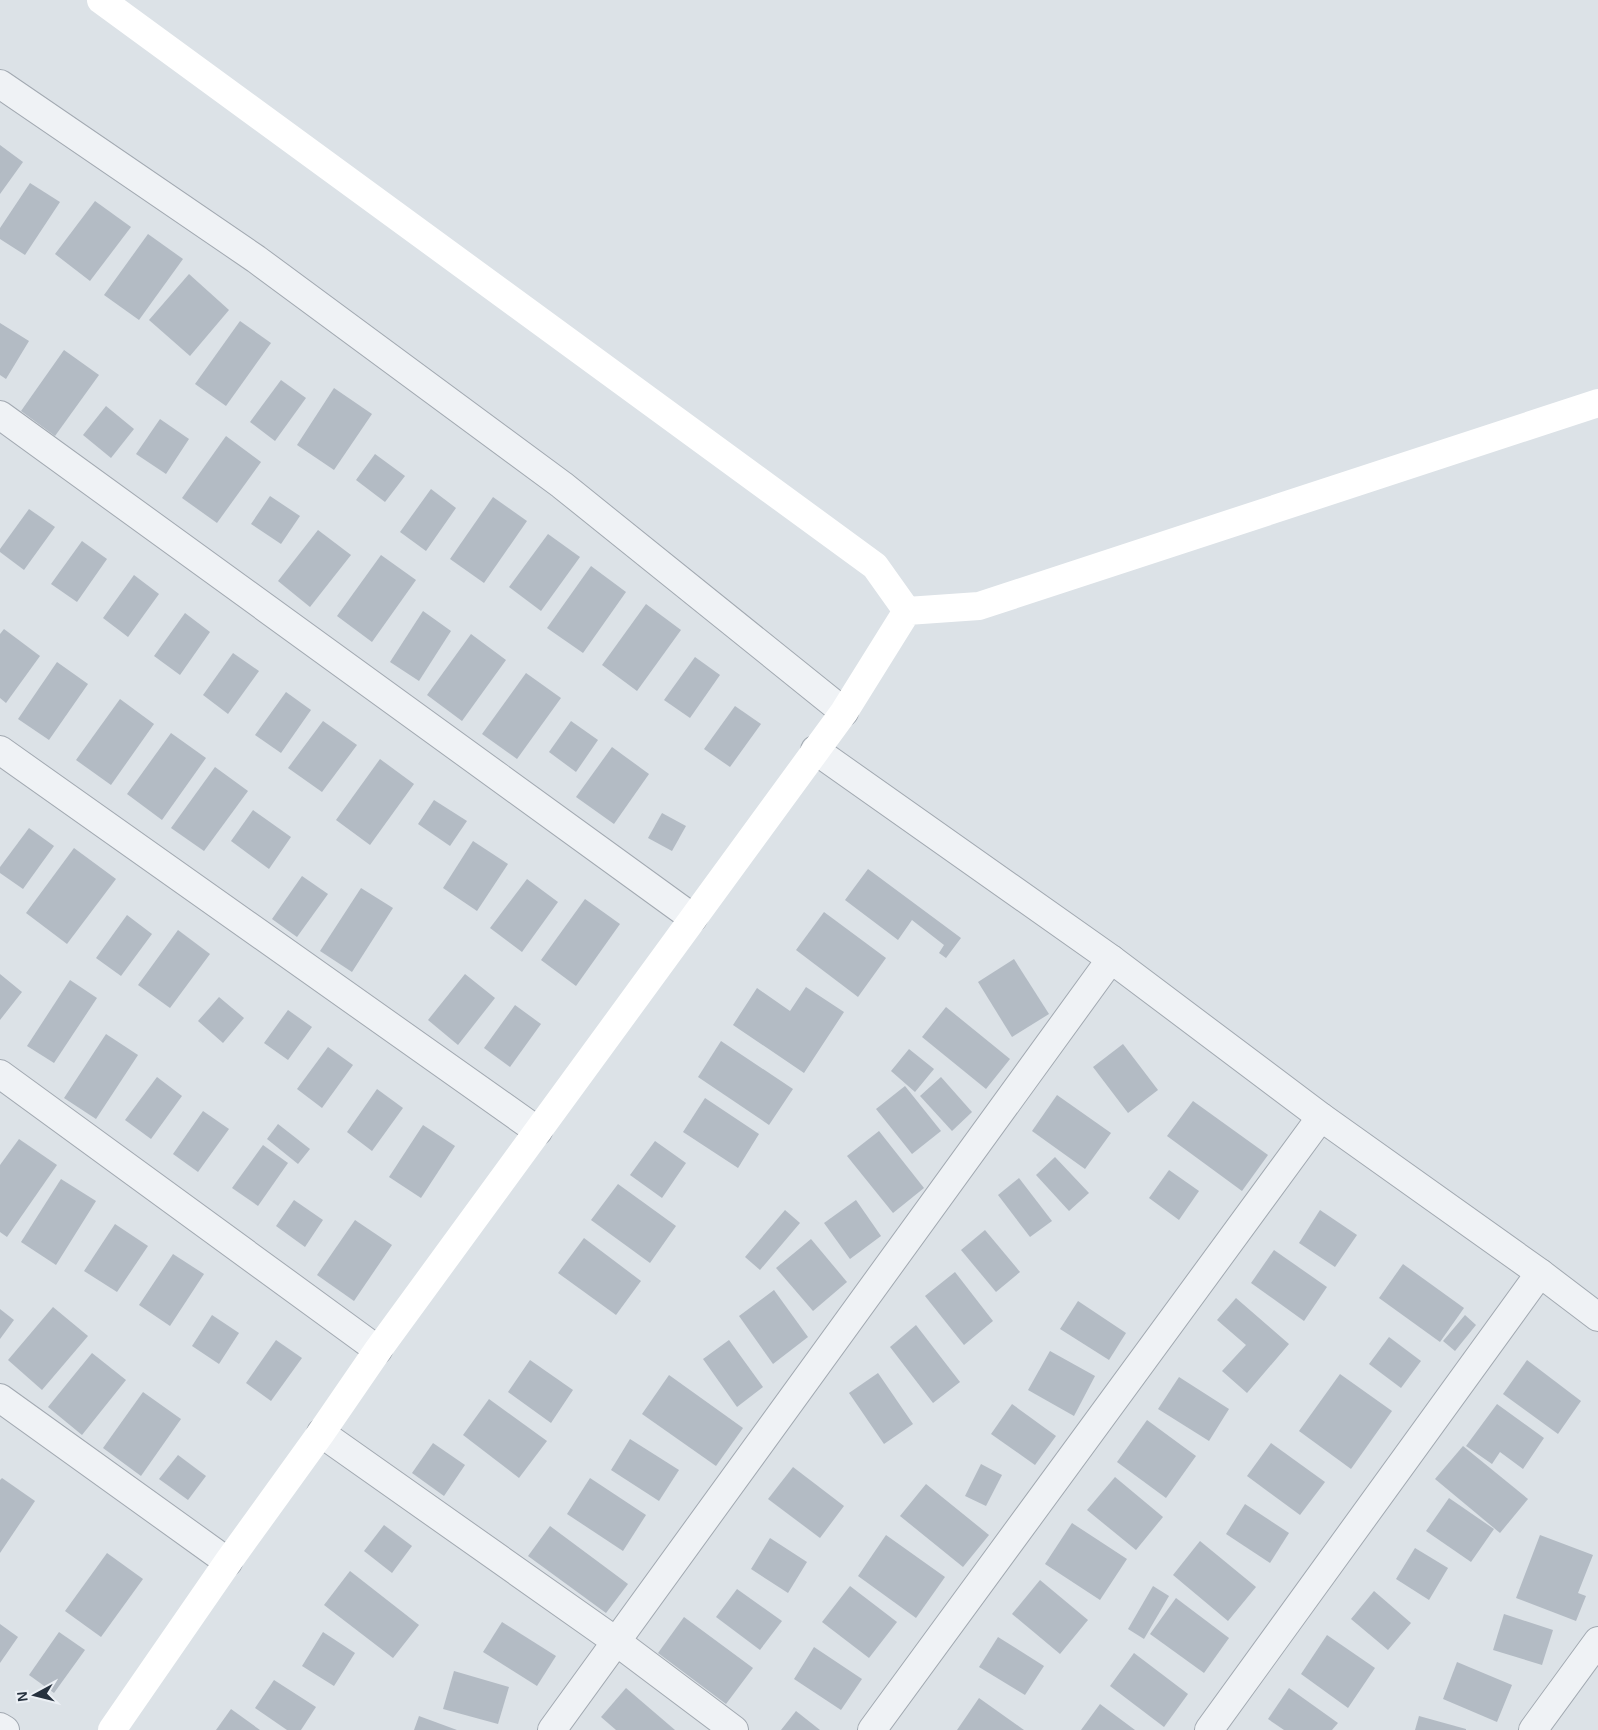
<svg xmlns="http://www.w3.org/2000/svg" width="1598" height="1730" font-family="Helvetica,sans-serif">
  <rect width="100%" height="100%" fill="#dce2e7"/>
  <g fill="#b3bbc4">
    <polygon points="0,145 23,162 0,194"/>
    <polygon points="30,183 60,202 25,255 0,239 0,228"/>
    <polygon points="95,201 131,227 90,281 55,254"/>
    <polygon points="148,234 183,259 139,320 104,295"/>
    <polygon points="189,274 229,310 190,356 149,320"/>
    <polygon points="240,321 271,343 226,406 195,384"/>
    <polygon points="0,323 29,341 6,379 0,375"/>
    <polygon points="64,350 99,375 55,436 21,411"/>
    <polygon points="281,380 306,398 275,441 250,422"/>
    <polygon points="334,388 372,414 334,470 297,445"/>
    <polygon points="106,406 134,429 111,458 83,435"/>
    <polygon points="160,419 189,439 166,474 136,454"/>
    <polygon points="226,436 261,462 217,523 182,498"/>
    <polygon points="375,454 405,476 385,502 356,480"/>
    <polygon points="431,489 456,508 426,551 400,532"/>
    <polygon points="270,496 300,516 281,544 251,524"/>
    <polygon points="493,497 527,521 484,583 450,559"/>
    <polygon points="29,509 55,527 24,570 0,552 0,549"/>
    <polygon points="318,530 351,555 310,607 278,581"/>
    <polygon points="548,534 580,557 541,611 509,587"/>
    <polygon points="82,541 107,559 77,602 51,584"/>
    <polygon points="381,555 416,580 372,642 337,616"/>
    <polygon points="591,566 626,592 583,653 547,628"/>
    <polygon points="134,575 159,594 128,637 103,618"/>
    <polygon points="646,604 681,630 637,691 602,665"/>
    <polygon points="423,611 451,631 419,681 390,662"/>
    <polygon points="185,613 210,632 180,675 154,656"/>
    <polygon points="4,629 40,656 6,703 0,698 0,634"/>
    <polygon points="471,634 506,660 462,721 427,695"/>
    <polygon points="233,653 259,671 228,714 203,695"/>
    <polygon points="695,657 720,675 690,718 664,700"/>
    <polygon points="57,662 88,684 49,740 18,719"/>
    <polygon points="526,673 561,698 517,759 482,734"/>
    <polygon points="286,692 311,710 281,753 255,735"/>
    <polygon points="120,699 154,724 111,785 76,760"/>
    <polygon points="735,706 761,724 730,767 704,749"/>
    <polygon points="323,721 357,745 322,792 288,768"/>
    <polygon points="571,721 598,740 576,772 549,752"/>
    <polygon points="171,733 206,758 162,820 127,794"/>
    <polygon points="612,747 649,774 614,824 576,797"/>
    <polygon points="380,759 414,784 370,845 336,820"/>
    <polygon points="215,767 248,791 204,851 171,828"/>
    <polygon points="434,800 467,821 450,846 418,824"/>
    <polygon points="253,810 291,837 269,869 231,841"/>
    <polygon points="662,813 686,826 672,851 648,838"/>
    <polygon points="29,828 54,846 23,889 0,873 0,867"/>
    <polygon points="473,841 508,864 477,911 443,888"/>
    <polygon points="74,848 116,879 67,944 26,913"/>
    <polygon points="868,869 961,938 946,958 939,953 944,945 912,920 898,940 845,900"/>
    <polygon points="302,876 328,894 297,937 272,919"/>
    <polygon points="527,879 558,902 522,952 490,928"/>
    <polygon points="361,888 393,908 352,972 320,951"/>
    <polygon points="585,899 620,924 576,986 541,960"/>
    <polygon points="824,912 886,958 858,997 796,950"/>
    <polygon points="127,915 152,934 121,976 96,958"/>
    <polygon points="178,930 210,954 170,1008 138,985"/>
    <polygon points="1014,959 1049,1014 1012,1037 978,982"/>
    <polygon points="0,974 22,992 0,1020"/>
    <polygon points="465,974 495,998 458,1045 428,1020"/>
    <polygon points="70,980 97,998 54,1063 27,1046"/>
    <polygon points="806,987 844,1012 804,1073 733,1025 757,988 790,1011"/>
    <polygon points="219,997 244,1018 223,1043 198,1021"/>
    <polygon points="515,1005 541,1024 510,1067 484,1048"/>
    <polygon points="946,1007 1010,1059 986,1089 922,1037"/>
    <polygon points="288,1010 312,1027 288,1060 264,1043"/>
    <polygon points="106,1034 138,1055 96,1119 64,1098"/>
    <polygon points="721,1041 793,1089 769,1125 698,1077"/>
    <polygon points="1123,1044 1158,1090 1128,1113 1093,1067"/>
    <polygon points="328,1047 353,1065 322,1108 297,1089"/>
    <polygon points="909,1049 934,1069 915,1092 891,1071"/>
    <polygon points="157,1077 182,1096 151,1139 125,1120"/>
    <polygon points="941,1077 972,1112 952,1131 920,1096"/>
    <polygon points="905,1086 941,1131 912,1154 876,1109"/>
    <polygon points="377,1089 403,1108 372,1151 347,1132"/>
    <polygon points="1057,1095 1111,1133 1085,1169 1032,1131"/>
    <polygon points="705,1098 759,1134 738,1168 683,1132"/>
    <polygon points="1193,1101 1268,1155 1242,1191 1167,1136"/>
    <polygon points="203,1111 229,1129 198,1172 173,1154"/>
    <polygon points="278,1124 310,1149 298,1164 267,1139"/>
    <polygon points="423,1125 455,1146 421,1198 389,1177"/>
    <polygon points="879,1131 924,1188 893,1213 847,1156"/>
    <polygon points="19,1139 57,1165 7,1237 0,1232 0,1165"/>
    <polygon points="655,1141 686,1163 662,1198 630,1175"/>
    <polygon points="263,1145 288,1163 258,1206 232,1188"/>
    <polygon points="1055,1157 1089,1193 1069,1211 1036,1175"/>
    <polygon points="1169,1170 1199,1191 1179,1220 1149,1198"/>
    <polygon points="1019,1178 1052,1221 1030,1237 998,1195"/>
    <polygon points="61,1179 96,1201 56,1265 21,1242"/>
    <polygon points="618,1184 676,1226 650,1263 591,1220"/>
    <polygon points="294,1200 323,1220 305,1247 276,1226"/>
    <polygon points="856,1200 881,1236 850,1259 824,1223"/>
    <polygon points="785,1210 800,1223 760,1270 745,1257"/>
    <polygon points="1320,1210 1357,1235 1335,1267 1299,1243"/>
    <polygon points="355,1220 392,1245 354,1301 317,1275"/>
    <polygon points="115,1224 148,1246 117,1292 84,1271"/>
    <polygon points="985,1230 1020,1272 996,1292 961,1250"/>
    <polygon points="584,1238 641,1281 616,1315 558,1273"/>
    <polygon points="811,1239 847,1282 813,1311 776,1268"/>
    <polygon points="1274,1250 1327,1287 1304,1321 1251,1283"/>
    <polygon points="173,1254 204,1274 170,1326 139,1305"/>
    <polygon points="1403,1264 1464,1308 1440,1342 1379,1298"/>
    <polygon points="955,1272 993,1321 964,1345 925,1296"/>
    <polygon points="774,1290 808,1337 773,1364 739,1316"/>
    <polygon points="1236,1298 1289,1344 1247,1393 1222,1371 1246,1345 1217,1320"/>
    <polygon points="1078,1301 1126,1333 1109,1360 1060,1329"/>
    <polygon points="53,1307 88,1336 42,1390 8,1360"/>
    <polygon points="0,1309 14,1320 0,1339"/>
    <polygon points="212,1315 239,1333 219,1364 192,1346"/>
    <polygon points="1465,1315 1476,1325 1455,1351 1443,1341"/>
    <polygon points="916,1325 960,1382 933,1403 890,1347"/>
    <polygon points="1389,1337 1421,1361 1401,1388 1369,1364"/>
    <polygon points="276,1340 302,1358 271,1401 246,1383"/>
    <polygon points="729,1340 763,1387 737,1407 703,1359"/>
    <polygon points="1050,1351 1095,1376 1074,1416 1028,1390"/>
    <polygon points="92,1353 126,1380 82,1435 48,1407"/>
    <polygon points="530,1360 573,1390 551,1423 508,1392"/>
    <polygon points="1527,1360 1581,1401 1558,1434 1503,1394"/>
    <polygon points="878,1373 913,1424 884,1444 849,1393"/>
    <polygon points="1340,1374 1392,1411 1351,1469 1299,1431"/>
    <polygon points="669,1375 743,1428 716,1466 642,1414"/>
    <polygon points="1179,1377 1229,1409 1209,1441 1158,1409"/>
    <polygon points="143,1392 181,1419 141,1476 103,1448"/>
    <polygon points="489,1399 547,1441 519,1478 463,1435"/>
    <polygon points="1012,1404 1056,1436 1035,1465 991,1434"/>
    <polygon points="1497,1404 1544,1438 1523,1469 1500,1452 1492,1464 1466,1446"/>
    <polygon points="1147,1420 1196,1456 1166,1498 1117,1462"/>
    <polygon points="630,1439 679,1470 659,1501 611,1470"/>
    <polygon points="433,1443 465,1465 444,1496 412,1473"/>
    <polygon points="1271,1443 1325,1482 1300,1515 1247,1476"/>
    <polygon points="1463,1446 1528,1499 1500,1533 1435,1479"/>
    <polygon points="178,1455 206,1476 188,1500 159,1479"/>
    <polygon points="981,1464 1002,1475 986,1506 965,1496"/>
    <polygon points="793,1467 844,1506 820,1538 768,1499"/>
    <polygon points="1115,1477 1163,1517 1136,1550 1087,1510"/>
    <polygon points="2,1478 35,1501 0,1553 0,1480"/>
    <polygon points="590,1478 646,1515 623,1551 567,1514"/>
    <polygon points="926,1484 989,1535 963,1567 900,1516"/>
    <polygon points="1449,1498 1494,1529 1471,1562 1426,1531"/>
    <polygon points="1245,1504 1289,1533 1270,1563 1226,1534"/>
    <polygon points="1072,1523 1127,1559 1100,1600 1045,1564"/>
    <polygon points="384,1525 412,1546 392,1573 364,1551"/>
    <polygon points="550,1526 628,1584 606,1613 528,1556"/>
    <polygon points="886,1535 945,1577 916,1618 858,1576"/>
    <polygon points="1540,1535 1593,1555 1578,1593 1586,1596 1576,1621 1516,1598"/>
    <polygon points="770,1538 807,1562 788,1593 751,1569"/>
    <polygon points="1200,1541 1256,1587 1228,1621 1173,1575"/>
    <polygon points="1415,1548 1448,1568 1429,1600 1396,1579"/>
    <polygon points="107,1553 143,1579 101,1637 65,1611"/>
    <polygon points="350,1571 419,1625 393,1658 324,1605"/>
    <polygon points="1040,1580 1088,1620 1060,1654 1012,1614"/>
    <polygon points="850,1586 897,1622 869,1658 822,1622"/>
    <polygon points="1153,1586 1169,1596 1144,1639 1128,1629"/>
    <polygon points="737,1589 782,1621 760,1650 716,1617"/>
    <polygon points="1374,1591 1411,1623 1388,1650 1351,1619"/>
    <polygon points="1176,1598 1229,1638 1204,1673 1150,1634"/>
    <polygon points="1504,1614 1553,1630 1542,1665 1493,1650"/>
    <polygon points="684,1617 753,1668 726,1704 658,1653"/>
    <polygon points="502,1622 556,1656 537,1686 483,1652"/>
    <polygon points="0,1624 18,1637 0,1663"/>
    <polygon points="59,1632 85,1650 54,1693 29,1675"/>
    <polygon points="323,1632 355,1653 334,1686 302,1666"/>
    <polygon points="1327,1635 1375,1668 1348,1708 1301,1674"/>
    <polygon points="998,1637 1044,1666 1025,1695 979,1667"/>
    <polygon points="814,1647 862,1679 841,1710 794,1679"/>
    <polygon points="1134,1653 1188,1694 1164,1727 1110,1686"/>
    <polygon points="1457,1662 1512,1685 1497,1722 1443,1699"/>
    <polygon points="454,1671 509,1687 498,1724 443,1709"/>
    <polygon points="274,1680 316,1707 301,1730 287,1730 255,1708"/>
    <polygon points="626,1688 675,1730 616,1730 601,1717"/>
    <polygon points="1289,1688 1338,1723 1332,1730 1284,1730 1268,1719"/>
    <polygon points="979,1698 1024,1730 957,1730"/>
    <polygon points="1100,1704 1135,1730 1081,1730"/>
    <polygon points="231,1709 260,1730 216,1730"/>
    <polygon points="796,1711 820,1730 781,1730"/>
    <polygon points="419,1716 457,1730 414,1730"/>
    <polygon points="1419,1716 1466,1729 1466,1730 1415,1730"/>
  </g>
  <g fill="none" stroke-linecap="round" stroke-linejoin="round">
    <defs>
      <g id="street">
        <polyline points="0,84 256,259 562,485 844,712"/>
        <polyline points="0,415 693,918"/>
        <polyline points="0,750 538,1131"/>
        <polyline points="815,750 1111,959 1321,1117 1540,1273 1598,1317"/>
        <polyline points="0,1074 378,1350"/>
        <polyline points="0,1398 228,1562"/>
        <polyline points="321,1433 617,1642 734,1730"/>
        <polyline points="0,1727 5,1730"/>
        <polyline points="552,1730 1111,959"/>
        <polyline points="872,1730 1321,1117"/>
        <polyline points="1209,1730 1540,1273"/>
        <polyline points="1533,1730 1598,1641"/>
      </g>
    </defs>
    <use href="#street" stroke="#a2a9b1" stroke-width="30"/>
    <use href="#street" stroke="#eff2f5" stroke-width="28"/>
    <g stroke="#fff" stroke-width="28">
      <polyline points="101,0 875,566 907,611"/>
      <polyline points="112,1730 228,1562 321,1433 378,1350 844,712 907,611 979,606 1598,403"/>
    </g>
  </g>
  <g transform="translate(35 1695) rotate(263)" stroke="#ecf0f5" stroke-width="4" paint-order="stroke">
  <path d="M0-4L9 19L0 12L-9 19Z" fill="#26313e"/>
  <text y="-8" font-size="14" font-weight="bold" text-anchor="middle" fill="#26313e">N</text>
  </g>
</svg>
